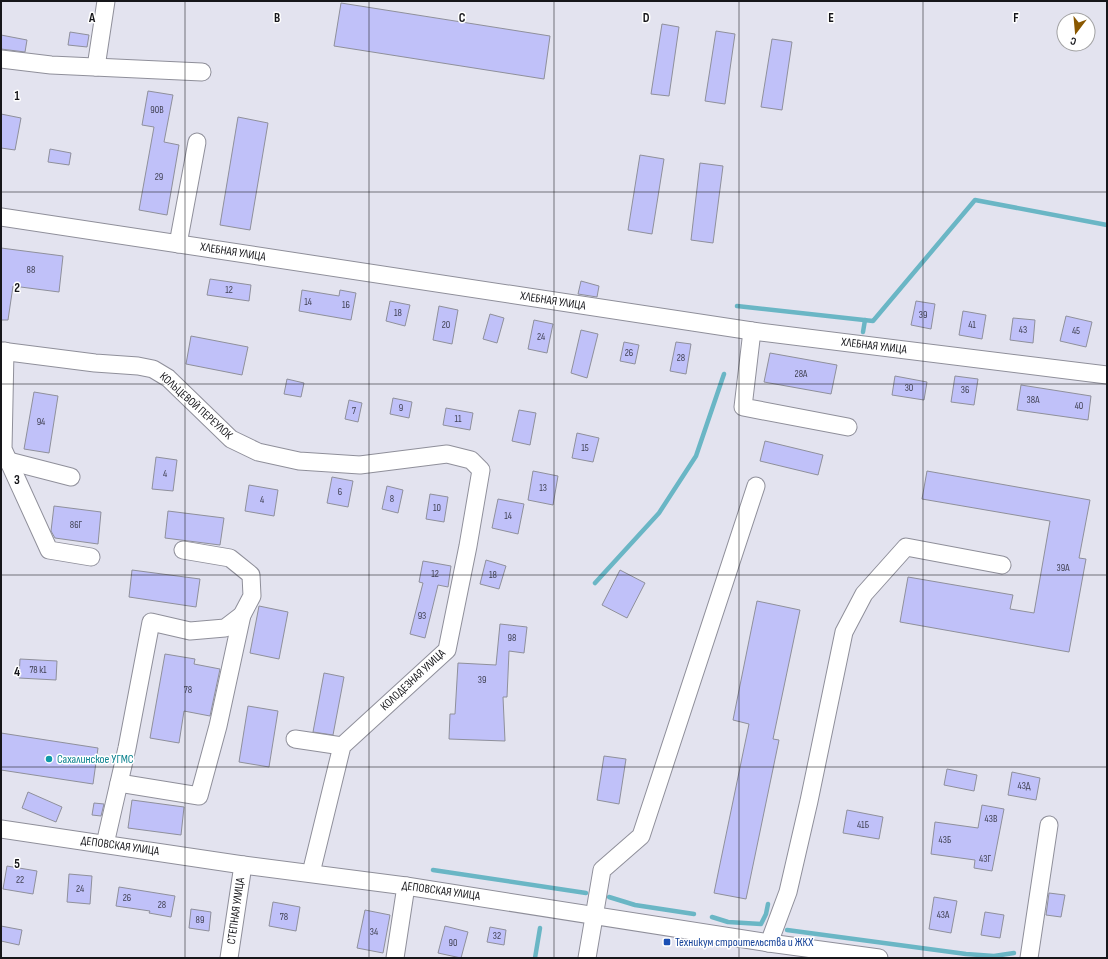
<svg xmlns="http://www.w3.org/2000/svg" width="1108" height="959" font-family="'Sofia Sans Condensed',sans-serif">
  <rect width="100%" height="100%" fill="#e3e3ef"/>
  <g fill="none" stroke-linecap="round" stroke-linejoin="round">
    <g stroke="#6ab6c5" stroke-width="4.5">
      <polyline points="737,306 873,321 975,200 1107,225"/>
      <polyline points="863,332 865,320"/>
      <polyline points="595,583 659,513 696,456 724,374"/>
      <polyline points="433,870 586,893"/>
      <polyline points="609,897 635,905 694,914"/>
      <polyline points="712,917 728,922 761,924 766,914 768,904"/>
      <polyline points="787,930 966,954 994,956 1014,953"/>
      <polyline points="535,958 540,928"/>
    </g>
  </g>
  <g fill="#c0c1f9" stroke="#8f909b">
    <polygon points="341,3 550,36 544,79 334,46"/>
    <polygon points="662,24 679,27 669,96 651,94"/>
    <polygon points="716,31 735,34 725,104 705,101"/>
    <polygon points="70,32 89,35 87,47 68,45"/>
    <polygon points="1,35 27,40 25,52 1,49"/>
    <polygon points="772,39 792,42 782,110 761,107"/>
    <polygon points="148,91 173,95 164,142 179,145 167,215 139,210 154,127 142,125"/>
    <polygon points="1,114 21,118 15,150 1,148"/>
    <polygon points="238,117 268,123 250,230 220,225"/>
    <polygon points="50,149 71,153 69,165 48,162"/>
    <polygon points="640,155 664,159 652,234 628,230"/>
    <polygon points="700,163 723,166 713,243 691,240"/>
    <polygon points="1,248 63,256 59,292 13,286 8,320 1,320"/>
    <polygon points="210,279 251,285 249,301 207,295"/>
    <polygon points="581,281 599,286 597,297 578,294"/>
    <polygon points="302,290 339,296 340,290 356,293 351,320 299,311"/>
    <polygon points="390,301 410,305 405,326 386,321"/>
    <polygon points="916,301 935,304 931,329 911,325"/>
    <polygon points="439,306 458,310 452,344 433,340"/>
    <polygon points="963,311 986,315 982,339 959,335"/>
    <polygon points="490,314 504,318 497,343 483,339"/>
    <polygon points="1066,316 1092,322 1086,347 1060,341"/>
    <polygon points="1013,318 1035,320 1033,343 1010,340"/>
    <polygon points="534,320 553,324 547,353 528,349"/>
    <polygon points="581,330 598,334 587,378 571,373"/>
    <polygon points="191,336 248,347 242,375 186,364"/>
    <polygon points="624,342 639,345 635,364 620,361"/>
    <polygon points="676,342 691,344 686,374 670,371"/>
    <polygon points="770,353 837,365 831,394 764,382"/>
    <polygon points="895,376 927,382 924,400 892,395"/>
    <polygon points="955,376 978,379 974,405 951,402"/>
    <polygon points="287,379 304,383 301,397 284,394"/>
    <polygon points="1021,385 1091,396 1088,420 1017,410"/>
    <polygon points="34,392 58,396 49,453 24,449"/>
    <polygon points="393,398 412,402 409,418 390,414"/>
    <polygon points="349,400 362,403 358,422 345,419"/>
    <polygon points="446,408 473,413 470,430 443,425"/>
    <polygon points="519,410 536,413 530,445 512,441"/>
    <polygon points="577,433 599,438 593,462 572,458"/>
    <polygon points="765,441 823,455 818,475 760,461"/>
    <polygon points="156,457 177,460 173,491 152,489"/>
    <polygon points="533,471 558,476 553,505 528,500"/>
    <polygon points="927,471 1090,500 1079,558 1086,559 1069,652 900,622 908,577 1013,595 1010,609 1034,613 1050,521 922,499"/>
    <polygon points="332,477 353,481 348,507 327,503"/>
    <polygon points="249,485 278,490 274,516 245,511"/>
    <polygon points="387,486 403,490 398,513 382,509"/>
    <polygon points="430,494 448,497 444,522 426,519"/>
    <polygon points="498,499 524,504 518,534 492,528"/>
    <polygon points="54,506 101,512 98,544 55,538 51,531"/>
    <polygon points="168,511 224,518 220,545 165,538"/>
    <polygon points="486,560 506,566 499,589 480,584"/>
    <polygon points="423,561 451,566 448,587 438,585 425,638 410,634 423,583 419,582"/>
    <polygon points="132,570 200,579 196,607 129,597"/>
    <polygon points="620,570 645,583 627,618 602,605"/>
    <polygon points="757,601 800,610 773,739 779,740 746,899 714,893 749,724 733,720"/>
    <polygon points="259,606 288,612 279,659 250,653"/>
    <polygon points="500,624 527,627 524,653 509,651 507,697 503,697 505,741 449,739 450,714 455,714 458,663 496,665"/>
    <polygon points="165,654 195,659 194,664 220,669 210,716 184,711 179,743 150,738"/>
    <polygon points="20,659 57,661 56,680 19,678"/>
    <polygon points="324,673 344,677 333,735 313,732"/>
    <polygon points="248,706 278,711 269,767 239,762"/>
    <polygon points="1,733 98,748 93,784 1,770"/>
    <polygon points="604,756 626,759 619,804 597,800"/>
    <polygon points="947,769 977,775 974,791 944,785"/>
    <polygon points="1012,772 1040,778 1036,800 1008,795"/>
    <polygon points="28,792 62,807 56,822 22,808"/>
    <polygon points="132,800 184,807 181,835 128,828"/>
    <polygon points="94,803 104,804 101,816 92,815"/>
    <polygon points="982,805 1004,809 992,871 974,868 975,860 931,854 935,822 978,828"/>
    <polygon points="847,810 883,817 879,839 843,833"/>
    <polygon points="7,866 37,871 33,894 3,889"/>
    <polygon points="69,874 92,876 90,904 67,902"/>
    <polygon points="119,887 175,896 171,917 149,913 150,911 116,906"/>
    <polygon points="1049,893 1065,895 1061,917 1046,915"/>
    <polygon points="934,897 957,901 951,933 929,929"/>
    <polygon points="273,902 300,907 296,931 269,926"/>
    <polygon points="191,909 211,912 209,931 189,928"/>
    <polygon points="365,910 390,915 383,953 357,948"/>
    <polygon points="985,912 1004,915 1000,938 981,935"/>
    <polygon points="1,926 22,930 19,945 1,941"/>
    <polygon points="445,926 468,932 461,958 438,953"/>
    <polygon points="490,927 506,930 504,945 487,942"/>
  </g>
  <g fill="none" stroke-linecap="round" stroke-linejoin="round">
    <defs>
      <g id="minor">
        <polyline points="1,59 51,65 202,72"/>
        <polyline points="96,67 106,1"/>
        <polyline points="1,217 752,331 1107,375"/>
        <polyline points="178,244 197,142"/>
        <polyline points="752,331 743,407 848,427"/>
        <polyline points="1,351 95,363 138,366 153,369 168,378 231,439 258,452 299,461 360,465 447,454 471,460 481,470 468,546 447,650 342,746 311,873"/>
        <polyline points="5,351 3,449 49,550 91,557"/>
        <polyline points="1,459 71,477"/>
        <polyline points="295,739 342,746"/>
        <polyline points="119,783 199,796 218,726 242,615"/>
        <polyline points="1,829 243,865 406,886 769,943 879,958"/>
        <polyline points="105,844 127,748 151,622 190,631 225,628 242,615 252,596 251,575 230,558 183,550"/>
        <polyline points="769,943 788,892 809,801 844,632 864,594 906,547 1002,565"/>
        <polyline points="229,958 243,865"/>
        <polyline points="395,958 406,886"/>
        <polyline points="587,958 602,870 641,836 756,486"/>
        <polyline points="1029,958 1049,825"/>
      </g>
    </defs>
    <use href="#minor" stroke="#8f8f9a" stroke-width="19"/>
    <use href="#minor" stroke="#fff" stroke-width="17"/>
  </g>
  <path fill="none" stroke="#16161a" stroke-width="1" stroke-opacity="0.55" d="M185,1v957M369,1v957M554,1v957M739,1v957M923,1v957M1,192h1106M1,384h1106M1,575h1106M1,767h1106"/>
  <circle fill="#0f9aa8" stroke="#fff" stroke-width="1.5" cx="49" cy="759" r="4"/>
  <rect fill="#1a4fb4" stroke="#fff" stroke-width="1.5" x="663" y="938" width="8" height="8" rx="2"/>
  <g text-anchor="middle" dominant-baseline="central" stroke-width="3" stroke-linejoin="round" paint-order="stroke">
    <g font-size="10" fill="#404152">
      <text x="157" y="110">90В</text>
      <text x="159" y="177">29</text>
      <text x="31" y="270">88</text>
      <text x="229" y="290">12</text>
      <text x="308" y="302">14</text>
      <text x="346" y="305">16</text>
      <text x="398" y="313">18</text>
      <text x="923" y="315">39</text>
      <text x="446" y="325">20</text>
      <text x="972" y="325">41</text>
      <text x="1023" y="330">43</text>
      <text x="1076" y="331">45</text>
      <text x="541" y="337">24</text>
      <text x="629" y="353">26</text>
      <text x="681" y="358">28</text>
      <text x="801" y="374">28А</text>
      <text x="909" y="388">30</text>
      <text x="965" y="390">36</text>
      <text x="1033" y="400">38А</text>
      <text x="1079" y="406">40</text>
      <text x="401" y="408">9</text>
      <text x="354" y="411">7</text>
      <text x="458" y="419">11</text>
      <text x="41" y="422">94</text>
      <text x="585" y="448">15</text>
      <text x="165" y="474">4</text>
      <text x="543" y="488">13</text>
      <text x="340" y="492">6</text>
      <text x="392" y="499">8</text>
      <text x="262" y="500">4</text>
      <text x="437" y="508">10</text>
      <text x="508" y="516">14</text>
      <text x="76" y="525">86Г</text>
      <text x="1063" y="568">39А</text>
      <text x="435" y="574">12</text>
      <text x="493" y="575">18</text>
      <text x="422" y="616">93</text>
      <text x="512" y="638">98</text>
      <text x="38" y="670">78 к1</text>
      <text x="482" y="680">39</text>
      <text x="188" y="690">78</text>
      <text x="1024" y="786">43Д</text>
      <text x="991" y="819">43В</text>
      <text x="863" y="825">41Б</text>
      <text x="945" y="840">43Б</text>
      <text x="985" y="859">43Г</text>
      <text x="20" y="880">22</text>
      <text x="80" y="889">24</text>
      <text x="127" y="898">26</text>
      <text x="162" y="905">28</text>
      <text x="943" y="915">43А</text>
      <text x="284" y="917">78</text>
      <text x="200" y="920">89</text>
      <text x="374" y="932">34</text>
      <text x="497" y="936">32</text>
      <text x="453" y="943">90</text>
    </g>
    <g font-size="12" fill="#16161a" stroke="#fff">
      <text transform="translate(233 252) rotate(9)">ХЛЕБНАЯ УЛИЦА</text>
      <text transform="translate(553 301) rotate(9)">ХЛЕБНАЯ УЛИЦА</text>
      <text transform="translate(874 346) rotate(7)">ХЛЕБНАЯ УЛИЦА</text>
      <text transform="translate(196 406) rotate(42)">КОЛЬЦЕВОЙ ПЕРЕУЛОК</text>
      <text transform="translate(413 680) rotate(-43)">КОЛОДЕЗНАЯ УЛИЦА</text>
      <text transform="translate(120 846) rotate(8)">ДЕПОВСКАЯ УЛИЦА</text>
      <text transform="translate(441 891) rotate(8)">ДЕПОВСКАЯ УЛИЦА</text>
      <text transform="translate(236 911) rotate(-82)">СТЕПНАЯ УЛИЦА</text>
    </g>
    <g font-size="12" fill="#0d838f" stroke="#fff" text-anchor="start">
      <text x="57" y="759">Сахалинское УГМС</text>
    </g>
    <g font-size="12" fill="#164399" stroke="#fff" text-anchor="start">
      <text x="675" y="942">Техникум строительства и ЖКХ</text>
    </g>
  </g>
  <g font-size="13" text-anchor="middle" font-weight="bold" fill="#16161a" stroke="#fff" stroke-width="3" stroke-linejoin="round" paint-order="stroke">
    <text x="92" y="22">A</text>
    <text x="277" y="22">B</text>
    <text x="462" y="22">C</text>
    <text x="646" y="22">D</text>
    <text x="831" y="22">E</text>
    <text x="1016" y="22">F</text>
    <text x="17" y="100">1</text>
    <text x="17" y="292">2</text>
    <text x="17" y="484">3</text>
    <text x="17" y="676">4</text>
    <text x="17" y="868">5</text>
  </g>
  <rect width="1108" height="959" fill="none" stroke="#16161a" stroke-width="4"/>
  <g transform="translate(1076 32) rotate(196)"><circle r="19" fill="#ffffff" stroke="#a2a2a3"/>
  <path d="M0-3L7 15L0 10L-7 15Z" fill="#8a5801"/>
  <text y="-6" font-size="11" font-weight="bold" text-anchor="middle" fill="#16161a">С</text>
  </g>
</svg>
